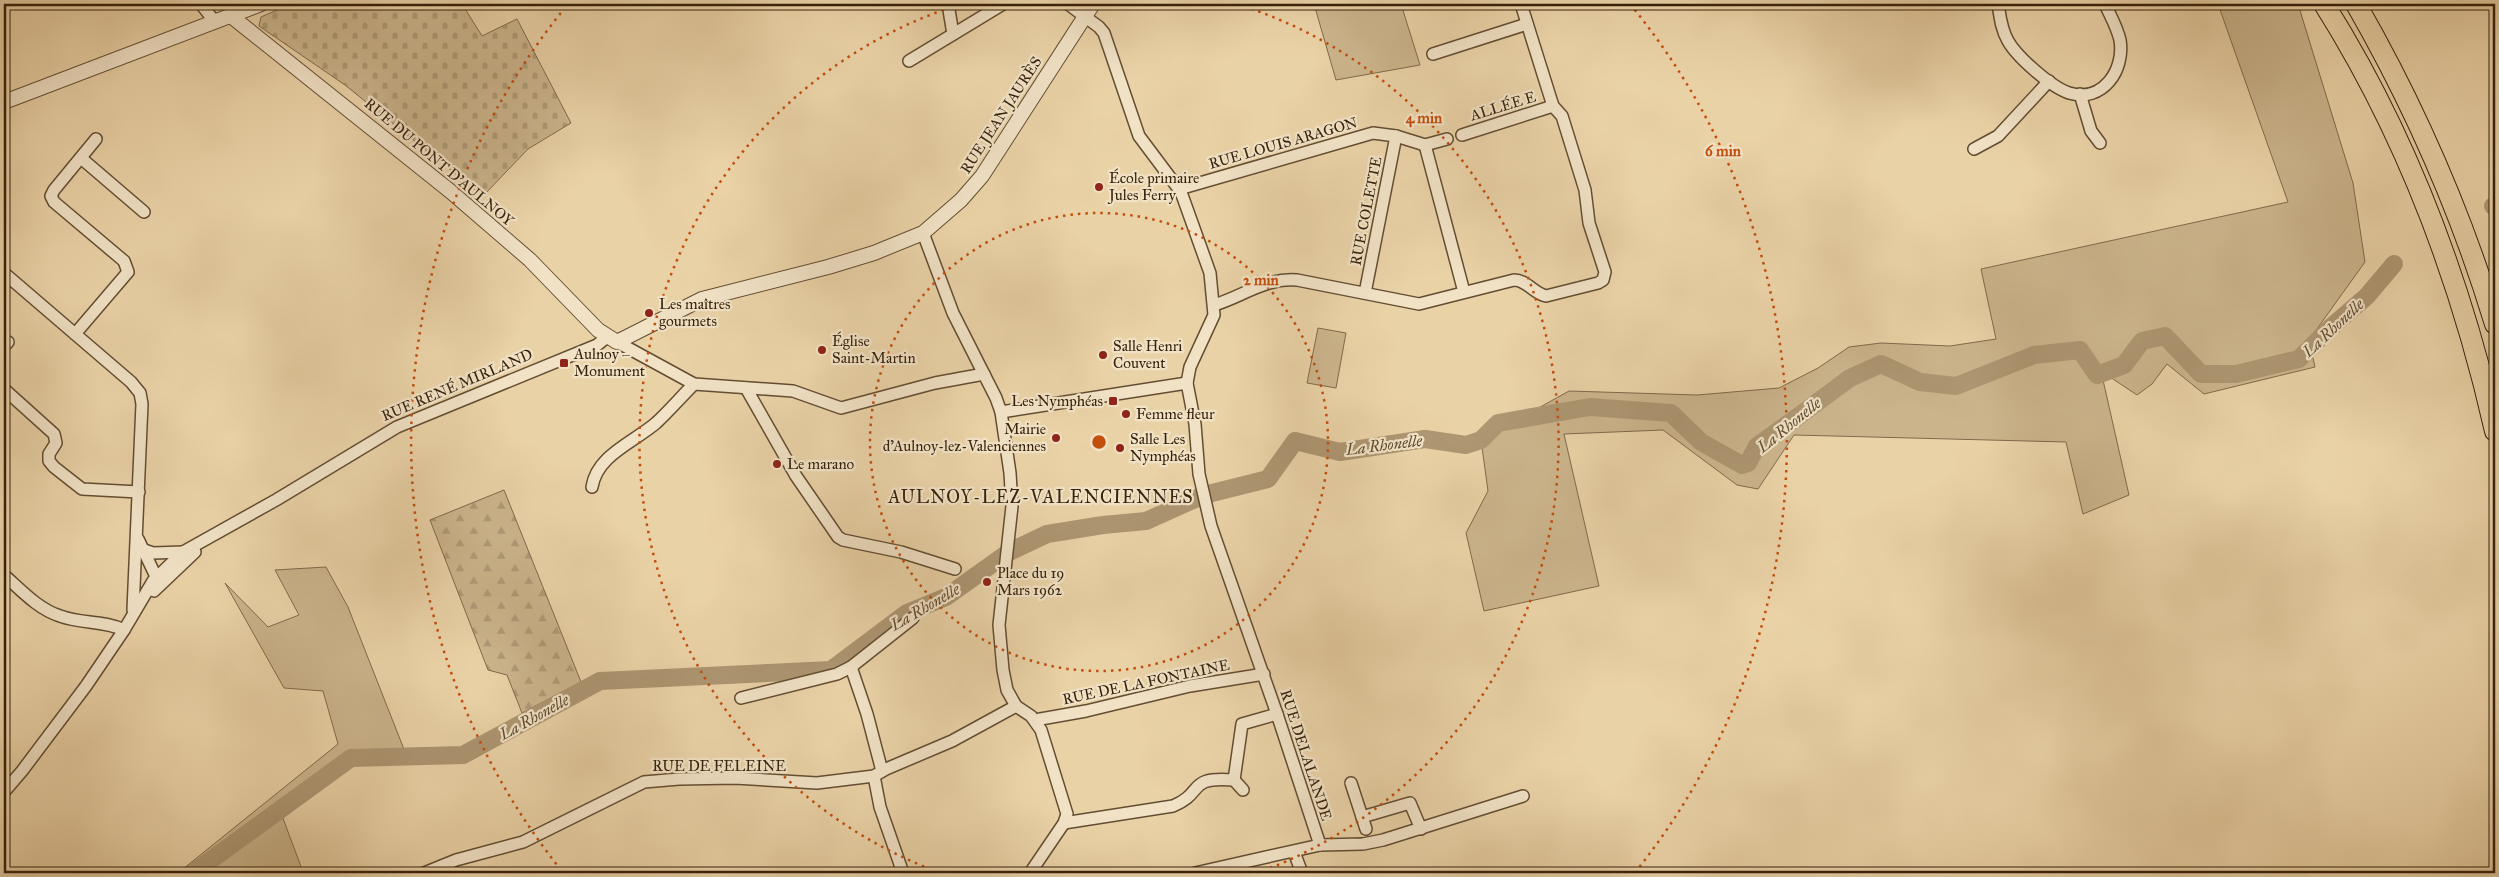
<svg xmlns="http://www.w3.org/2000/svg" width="2499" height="877" font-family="'IM FELL Great Primer',serif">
  <defs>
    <pattern id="forest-firs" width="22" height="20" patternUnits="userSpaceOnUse" patternTransform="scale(1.25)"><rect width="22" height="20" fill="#cbb48c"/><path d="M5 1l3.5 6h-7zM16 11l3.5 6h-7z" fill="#af9a77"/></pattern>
    <pattern id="cemetery-stones" width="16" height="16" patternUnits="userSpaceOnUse" patternTransform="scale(1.25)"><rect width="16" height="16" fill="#cbb48c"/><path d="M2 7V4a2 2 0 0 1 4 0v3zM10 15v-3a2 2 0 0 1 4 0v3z" fill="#af9a77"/></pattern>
  </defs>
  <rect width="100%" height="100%" fill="#ead2a7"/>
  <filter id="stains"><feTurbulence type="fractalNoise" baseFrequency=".004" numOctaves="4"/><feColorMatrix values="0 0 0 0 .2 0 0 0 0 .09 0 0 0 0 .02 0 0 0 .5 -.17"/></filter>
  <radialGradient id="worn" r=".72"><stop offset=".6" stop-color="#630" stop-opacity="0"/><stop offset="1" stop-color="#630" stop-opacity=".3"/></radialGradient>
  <g fill="#cbb48c" stroke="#806a4c">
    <polygon points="1314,4 1401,4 1420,65 1336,80"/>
    <polygon points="2218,4 2298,4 2353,183 2365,262 2309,340 2315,367 2204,394 2167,364 2152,384 2137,395 2101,371 2129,495 2083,514 2066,442 1794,435 1758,489 1737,485 1663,430 1564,434 1599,586 1484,611 1466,533 1488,491 1481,440 1569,391 1697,395 1779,388 1818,368 1849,347 1881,343 1950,346 1996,339 1981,269 2288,202"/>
    <polygon points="1318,328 1346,333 1336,388 1307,383"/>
    <polygon points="326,567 348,607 409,762 349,766 281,813 303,872 302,873 178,873 338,744 323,691 284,688 225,583 268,627 299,615 275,570"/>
  </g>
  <polygon fill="url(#forest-firs)" stroke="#806a4c" points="504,490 581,682 522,713 507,675 488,670 430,520"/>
  <polygon fill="url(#cemetery-stones)" stroke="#806a4c" points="291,4 462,4 482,36 517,19 571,123 528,149 483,196 345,85 259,26 261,17"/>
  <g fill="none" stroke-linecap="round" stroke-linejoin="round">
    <g stroke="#ad9672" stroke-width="18">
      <polyline points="2493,206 2495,206"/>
      <polyline points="193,873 351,758 463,755 600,681 831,670 907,613 946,597 1009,552 1047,534 1103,525 1146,521 1204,495 1268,479 1295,441 1340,452 1425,439 1466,445 1481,440 1498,423 1590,407 1671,413 1701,442 1742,465 1748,463 1757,446 1796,418 1850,378 1881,364 1920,382 1956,386 2034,355 2080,350 2097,375 2124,365 2142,341 2165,336 2201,374 2236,374 2299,359 2330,328 2367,296 2394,264"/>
    </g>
    <defs>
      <g id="minor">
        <polyline points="201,4 215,22"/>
        <polyline points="948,4 953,34"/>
        <polyline points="1068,4 1099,27 1104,33 1139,136 1181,192 1210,273 1214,315 1190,367 1187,383 1195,424 1199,474 1211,526 1277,714 1320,845"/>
        <path d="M1998,4c2,12 3,25 10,37 9,16 43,46 61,52 34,10 56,-23 51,-53 -3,-13 -10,-25 -15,-36"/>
        <polyline points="1433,54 1527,24"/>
        <polyline points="909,61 1003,4"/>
        <polyline points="2080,94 2091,131 2100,143"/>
        <polyline points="1462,135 1553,106"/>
        <polyline points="1425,145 1464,292"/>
        <polyline points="1974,149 1998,136 2049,81"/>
        <polyline points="81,158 144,212"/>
        <polyline points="1179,189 1373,133 1396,136 1425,145 1447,139"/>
        <polyline points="923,233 953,313 996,398 1001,412 1010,473 1012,506 999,625 1003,670 1007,690 1016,706 1031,716 1041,730 1067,814 1064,823 1030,873"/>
        <polyline points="4,273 131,382 140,393 142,404 133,610"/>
        <polyline points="1365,293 1396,136"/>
        <path d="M1214,305c27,-8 53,-28 83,-25l122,24 95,-24c13,0 19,13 32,16l52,-13 5,-3 2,-8 -16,-49 -4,-33 -23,-74 -9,-10 -32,-102"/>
        <polyline points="75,334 128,272 124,261 54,202 51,196 54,190 96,139"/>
        <polyline points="617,342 694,384 793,391 841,408 935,383 984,374"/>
        <polyline points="4,346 8,342"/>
        <polyline points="746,388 796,476 838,537 843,540 901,552 955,569"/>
        <polyline points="4,389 54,434 56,443 49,454 49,461 54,467 82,489 139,492"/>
        <polyline points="1001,412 1187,383"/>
        <path d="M592,487c5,-32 42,-45 64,-64 13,-12 25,-26 38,-39"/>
        <polyline points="138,539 159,583"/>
        <polyline points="141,549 153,553 183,552"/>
        <path d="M4,575c17,15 34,34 56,41 21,8 43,4 64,14"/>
        <polyline points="154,591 195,552"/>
        <polyline points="851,667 867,714 882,771"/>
        <polyline points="741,698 837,674 851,667 913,618"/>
        <polyline points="1035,720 1086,711 1190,686 1264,674"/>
        <polyline points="874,776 880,807 903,873"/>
        <polyline points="1234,780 1243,790"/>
        <polyline points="1351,783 1366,829"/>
        <polyline points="4,792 22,771 86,686 124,630 153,581 183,552 276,500 397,427 597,345 607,337"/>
        <polyline points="1362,817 1410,803 1421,829"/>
        <path d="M1064,823l109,-17c32,-13 13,-30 61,-26l8,-56 35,-10"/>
        <polyline points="1294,852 1302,873"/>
        <polyline points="424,873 456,860 523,842 644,782 679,779 735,778 817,783 874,776 886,769 952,741 1016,706"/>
        <polyline points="1195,873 1320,845 1363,844 1383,840 1523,796"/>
      </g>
      <g id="tertiary">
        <polyline points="231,16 450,191 530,260 598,330 617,342 702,299 828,267 874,253 923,233 961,200 982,176 1093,4"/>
        <polyline points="4,102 261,4"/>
      </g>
      <g id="motorway">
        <path d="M2324,4c82,130 137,277 171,427"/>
        <path d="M2356,4c58,101 105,208 139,320"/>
      </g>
    </defs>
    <use href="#minor" stroke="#634d32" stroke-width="14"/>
    <use href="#tertiary" stroke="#634d32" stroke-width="16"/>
    <use href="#motorway" stroke="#36210b" stroke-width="22"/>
    <use href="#minor" stroke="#f1e2c6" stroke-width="11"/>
    <use href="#tertiary" stroke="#f1e2c6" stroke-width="14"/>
    <use href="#motorway" stroke="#ead2a7" stroke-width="20"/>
  </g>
  <g fill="none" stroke="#c44e0c" stroke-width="2.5" stroke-dasharray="2.5 5">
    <circle cx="1099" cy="442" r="229"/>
    <path d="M938 872A459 459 0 0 1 961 4M1237 4A459 459 0 0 1 1260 872"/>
    <path d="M561 870A688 688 0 0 1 568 4M1630 4A688 688 0 0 1 1637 870"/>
  </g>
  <g fill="#8f2418" stroke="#f1e2c6" stroke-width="2">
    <circle cx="1099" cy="187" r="5"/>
    <circle cx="649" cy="313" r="5"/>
    <circle cx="822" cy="350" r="5"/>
    <circle cx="1103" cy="355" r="5"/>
    <rect x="559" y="358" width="10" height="10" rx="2.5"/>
    <rect x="1108" y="396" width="10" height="10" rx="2.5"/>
    <circle cx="1126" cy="414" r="5"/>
    <circle cx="1056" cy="438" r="5"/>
    <circle cx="1120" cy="448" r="5"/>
    <circle cx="777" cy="464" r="5"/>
    <circle cx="987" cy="582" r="5"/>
  </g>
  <g text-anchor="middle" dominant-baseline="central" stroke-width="4.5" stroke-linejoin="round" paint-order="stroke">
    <g font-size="15" fill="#36210b" stroke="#f1e2c6">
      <text transform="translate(1503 106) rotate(-17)">ALLÉE E</text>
      <text transform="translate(1001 115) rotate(-57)">RUE JEAN JAURÈS</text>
      <text transform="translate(1283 143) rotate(-16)">RUE LOUIS ARAGON</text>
      <text transform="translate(439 162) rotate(40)">RUE DU PONT D'AULNOY</text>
      <text transform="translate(1366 211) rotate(-79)">RUE COLETTE</text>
      <text transform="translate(457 385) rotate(-23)">RUE RENÉ MIRLAND</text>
      <text transform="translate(1146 682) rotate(-12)">RUE DE LA FONTAINE</text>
      <text transform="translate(1306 755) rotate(72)">RUE DELALANDE</text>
      <text x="719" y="766">RUE DE FELEINE</text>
    </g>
    <g font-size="15" fill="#36210b" stroke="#f1e2c6" text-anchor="start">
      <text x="1109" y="178">École primaire<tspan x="1109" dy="17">Jules Ferry</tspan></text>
      <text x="659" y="304">Les maîtres<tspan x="659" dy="17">gourmets</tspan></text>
      <text x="832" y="341">Église<tspan x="832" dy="17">Saint-Martin</tspan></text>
      <text x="1113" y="346">Salle Henri<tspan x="1113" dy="17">Couvent</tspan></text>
      <text x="574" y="354">Aulnoy –<tspan x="574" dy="17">Monument</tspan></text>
      <text x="1103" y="401" text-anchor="end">Les Nymphéas</text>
      <text x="1136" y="414">Femme fleur</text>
      <text x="1046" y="429" text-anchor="end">Mairie<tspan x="1046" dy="17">d'Aulnoy-lez-Valenciennes</tspan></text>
      <text x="1130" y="439">Salle Les<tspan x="1130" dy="17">Nymphéas</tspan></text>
      <text x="787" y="464">Le marano</text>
      <text x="997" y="573">Place du 19<tspan x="997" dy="17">Mars 1962</tspan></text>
    </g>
    <g font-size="16" font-style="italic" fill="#604a2f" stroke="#f1e2c6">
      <text transform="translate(2333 328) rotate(-43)">La Rhonelle</text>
      <text transform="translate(1789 425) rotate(-39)">La Rhonelle</text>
      <text transform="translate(1384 445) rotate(-7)">La Rhonelle</text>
      <text transform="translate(925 607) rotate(-30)">La Rhonelle</text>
      <text transform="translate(534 717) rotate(-29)">La Rhonelle</text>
    </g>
    <g font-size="18" letter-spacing="1" fill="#36210b" stroke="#f1e2c6">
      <text x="1041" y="497">AULNOY-LEZ-VALENCIENNES</text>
    </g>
  </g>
  <circle cx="1099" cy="442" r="8" fill="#c44e0c" stroke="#f1e2c6" stroke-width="2.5"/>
  <g font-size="15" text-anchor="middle" font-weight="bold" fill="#c44e0c" stroke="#f1e2c6" stroke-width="4.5" stroke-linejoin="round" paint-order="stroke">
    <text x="1424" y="123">4 min</text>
    <text x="1723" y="156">6 min</text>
    <text x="1261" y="285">2 min</text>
  </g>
  <rect width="2499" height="877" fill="none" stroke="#ead2a7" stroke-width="20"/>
  <rect x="5" y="5" width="2489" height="867" fill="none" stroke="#36210b" stroke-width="2.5"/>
  <rect x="10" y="10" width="2479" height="857" fill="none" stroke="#36210b"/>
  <rect width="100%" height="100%" filter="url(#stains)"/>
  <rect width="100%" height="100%" fill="url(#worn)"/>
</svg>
